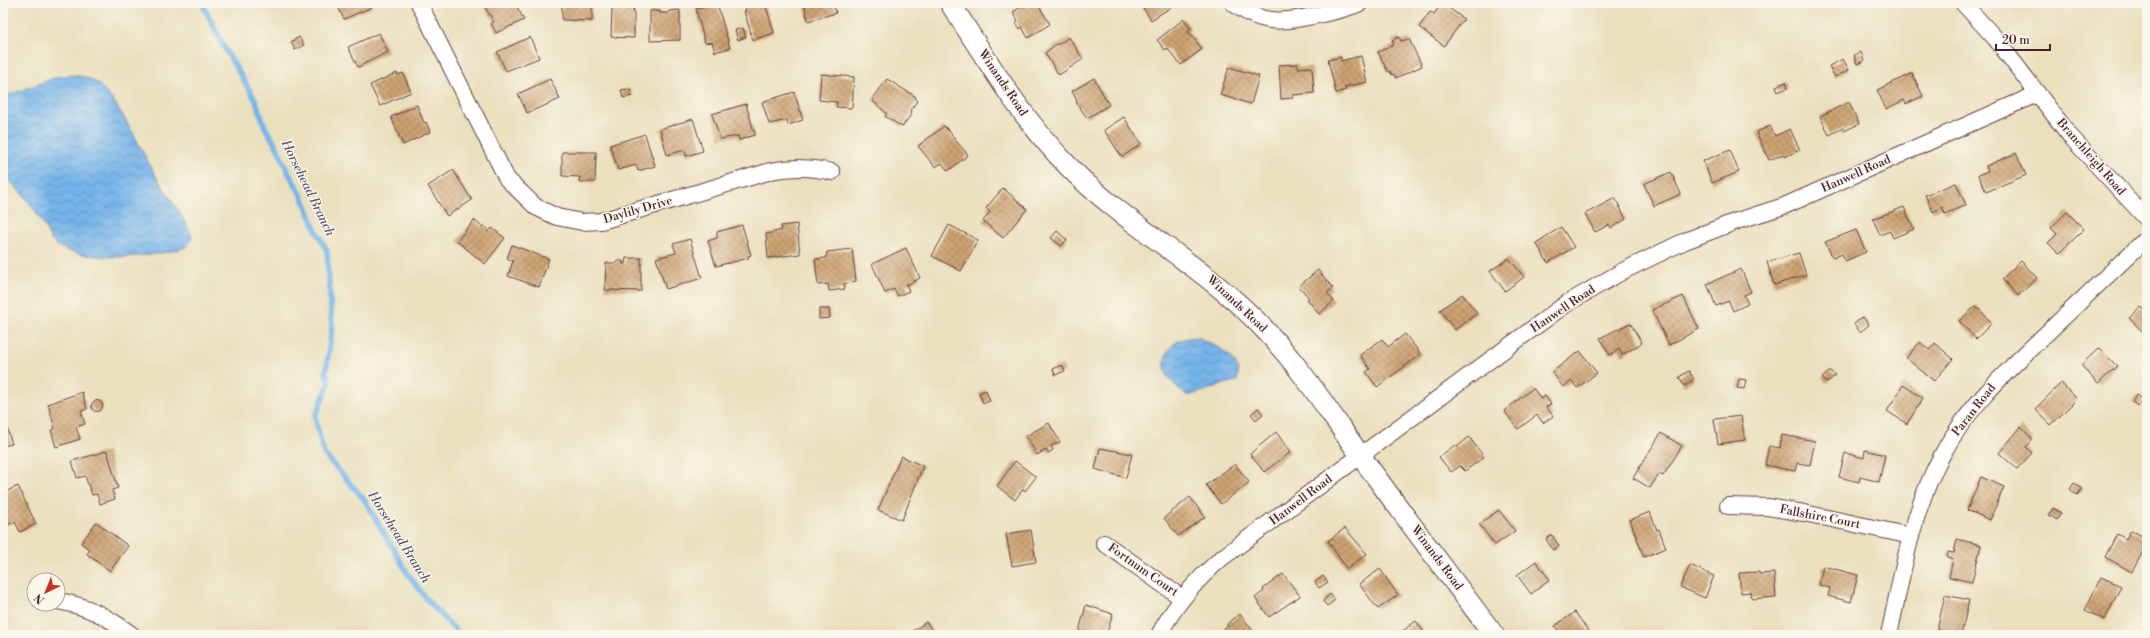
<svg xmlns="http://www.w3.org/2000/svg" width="2150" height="638" font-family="'Libre Bodoni',serif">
  <defs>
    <pattern id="water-waves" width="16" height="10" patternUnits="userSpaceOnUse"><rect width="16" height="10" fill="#75b4e9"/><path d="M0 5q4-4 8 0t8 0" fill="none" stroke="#6292bd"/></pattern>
    <pattern id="building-cross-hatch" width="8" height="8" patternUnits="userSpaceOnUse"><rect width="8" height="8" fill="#cda371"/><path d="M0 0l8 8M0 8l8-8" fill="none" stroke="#a8845d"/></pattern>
  </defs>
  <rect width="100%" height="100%" fill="#fbf7ec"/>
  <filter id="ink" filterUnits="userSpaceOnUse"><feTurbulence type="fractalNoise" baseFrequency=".025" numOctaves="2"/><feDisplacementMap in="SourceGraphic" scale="8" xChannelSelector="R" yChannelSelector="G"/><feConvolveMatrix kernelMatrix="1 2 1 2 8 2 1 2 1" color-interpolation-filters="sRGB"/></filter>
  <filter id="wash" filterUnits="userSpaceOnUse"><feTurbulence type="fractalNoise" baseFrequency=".012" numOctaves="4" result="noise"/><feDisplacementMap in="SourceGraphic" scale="16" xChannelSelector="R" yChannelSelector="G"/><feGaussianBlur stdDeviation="0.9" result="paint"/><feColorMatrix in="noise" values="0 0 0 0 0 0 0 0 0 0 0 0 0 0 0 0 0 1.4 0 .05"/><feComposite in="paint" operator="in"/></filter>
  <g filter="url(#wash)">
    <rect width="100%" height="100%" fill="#eae0be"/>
    <g fill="url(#water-waves)" stroke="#606a8a">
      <path d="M74,75c9,2 18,3 25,10 22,19 43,67 58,93 12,19 26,37 35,58l-4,10c-27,12 -115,19 -136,-5 -4,-4 -5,-12 -8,-16 -10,-17 -25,-38 -41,-49v-79l54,-20z"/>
      <path d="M1197,337c18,8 47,20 40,44 -11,1 -46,16 -50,14 -4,-2 -9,-7 -12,-10 -15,-14 -13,-33 3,-44 5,-3 13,-3 19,-4z"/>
    </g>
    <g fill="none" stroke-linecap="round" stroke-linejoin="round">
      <polyline stroke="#75b4e9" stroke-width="5.5" points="202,3 226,51 255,99 265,127 278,149 288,172 302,196 316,230 327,251 332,327 326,372 329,383 315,417 324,454 364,499 408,574 427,600 460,635"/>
    </g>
    <g id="blocks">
      <g fill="url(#building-cross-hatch)">
        <polygon points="336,3 370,3 372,7 344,19"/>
        <polygon points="490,3 515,3 524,20 496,33 491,23 494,22 484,6"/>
        <polygon points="562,3 592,3 592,21 562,20"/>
        <polygon points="623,3 633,3 633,10 634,10 634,38 611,37 612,7 623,8"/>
        <polygon points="717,3 730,48 715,52 712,42 705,43 696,9"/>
        <polygon points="752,3 765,3 774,33 753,40 744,11 746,11 745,5"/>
        <polygon points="804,3 833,3 836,13 808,21"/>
        <polygon points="1027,3 1037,3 1050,24 1028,38 1022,27 1020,29 1016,23 1018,21 1013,12"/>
        <polygon points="1140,3 1174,3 1175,5 1151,20"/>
        <polygon points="1442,3 1464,19 1444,46 1419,27 1430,12 1434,14"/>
        <polygon points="680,10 680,40 650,41 650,11 660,11 660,13 669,13 669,11"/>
        <polygon points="1184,19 1191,29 1188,31 1202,49 1181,65 1167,48 1165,50 1157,40"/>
        <polygon points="743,28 746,37 738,40 735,30"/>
        <polygon points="379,33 388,52 358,67 348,47"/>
        <polygon points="299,37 304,45 295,50 291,42"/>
        <polygon points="530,37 539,58 506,71 497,52"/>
        <polygon points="1069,37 1083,59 1059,75 1045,53 1056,44 1059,44"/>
        <polygon points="1399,37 1401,41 1409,39 1422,66 1396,78 1394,74 1392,75 1390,71 1388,72 1378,52 1394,45 1392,40"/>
        <polygon points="1861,52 1864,61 1857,64 1854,55"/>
        <polygon points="1361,56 1367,82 1345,87 1346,90 1336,93 1328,60 1341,57 1341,61"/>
        <polygon points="1843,59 1849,70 1835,77 1829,66"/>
        <polygon points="1298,64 1298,68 1312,67 1314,93 1293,95 1293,98 1281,99 1279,65"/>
        <polygon points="1229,67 1259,76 1251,104 1220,95"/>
        <polygon points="397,73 398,75 403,73 411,92 380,106 370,85"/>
        <polygon points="1912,73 1923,96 1906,104 1904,100 1886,109 1877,90"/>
        <polygon points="821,74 854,77 852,108 836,107 837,102 819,100"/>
        <polygon points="1094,78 1109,105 1087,118 1076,102 1077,101 1072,91"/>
        <polygon points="550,79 560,99 527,113 518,94"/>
        <polygon points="887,79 916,97 915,99 917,101 910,111 912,113 902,127 885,116 887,114 872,100"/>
        <polygon points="1786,82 1788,88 1778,92 1776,86"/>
        <polygon points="630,89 632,96 623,98 621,90"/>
        <polygon points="794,92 803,120 788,125 787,120 769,124 762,102"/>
        <polygon points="1849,102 1859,124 1844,131 1843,128 1829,135 1820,116"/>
        <polygon points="746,104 755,135 739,140 738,136 720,139 712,114"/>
        <polygon points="417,105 424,123 426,122 430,132 403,145 391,117"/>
        <polygon points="1124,117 1141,144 1122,157 1104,130"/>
        <polygon points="693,119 703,151 686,156 685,150 667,155 660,129"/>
        <polygon points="944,126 952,134 951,135 968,155 948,171 942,163 935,167 918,146"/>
        <polygon points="1770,126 1775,136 1790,129 1800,150 1785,157 1784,154 1769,160 1756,132"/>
        <polygon points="645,134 655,166 638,171 636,165 618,170 610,145"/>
        <polygon points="1730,150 1739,172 1712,183 1703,161"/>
        <polygon points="562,152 596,152 595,182 579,182 580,177 562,176"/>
        <polygon points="2016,153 2026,175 1986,192 1978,175 1988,171 1986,166"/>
        <polygon points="453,170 472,200 447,216 428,186"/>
        <polygon points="1671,172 1681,194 1654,206 1644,184"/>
        <polygon points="1956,183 1966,205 1945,214 1942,207 1933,212 1925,195"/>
        <polygon points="1003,188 1027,209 1003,238 983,221 990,212 986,208"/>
        <polygon points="1615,198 1626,219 1611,228 1609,225 1595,232 1585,214"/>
        <polygon points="1904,207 1914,229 1893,238 1890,231 1880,235 1873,219"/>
        <polygon points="2067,212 2084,229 2059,254 2048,243 2057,234 2051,228"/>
        <polygon points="474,220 482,227 484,225 488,229 487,231 488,232 492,228 505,238 485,264 457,241"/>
        <polygon points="797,224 800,254 768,258 766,234 782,230 781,226"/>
        <polygon points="742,225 751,255 748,256 749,258 716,266 708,241 717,238 717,232"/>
        <polygon points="949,225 978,240 961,271 932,256"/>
        <polygon points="1561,227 1574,247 1548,263 1536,243"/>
        <polygon points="1856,230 1866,252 1845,261 1842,254 1833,258 1825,242"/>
        <polygon points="1057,231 1067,240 1061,246 1051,238"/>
        <polygon points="690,239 702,278 666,289 656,258 676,253 673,244"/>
        <polygon points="512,245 549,259 539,287 508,276 513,261 507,258"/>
        <polygon points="906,248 920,278 909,284 906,284 909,291 898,296 894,289 885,293 872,264"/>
        <polygon points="852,249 856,281 844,284 845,289 829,291 828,284 818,285 815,259 826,258 827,252"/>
        <polygon points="1799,253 1806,275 1774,285 1767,262"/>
        <polygon points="626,258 641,258 641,291 605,290 606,263 617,263 617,261 623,261 623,264 625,264"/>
        <polygon points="1509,258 1524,277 1505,291 1490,271"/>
        <polygon points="2021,261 2037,278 2018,296 2002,279"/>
        <polygon points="1741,269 1751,292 1744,295 1748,304 1733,311 1729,301 1716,306 1707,284"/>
        <polygon points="1318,270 1333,288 1327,293 1334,301 1319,314 1307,299 1309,298 1299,286"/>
        <polygon points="1462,294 1477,313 1455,330 1440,310"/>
        <polygon points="1683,296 1699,329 1669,345 1652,310"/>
        <polygon points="1976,306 1992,323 1976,339 1959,321"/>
        <polygon points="2147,306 2147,334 2146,335 2129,318 2141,307 2143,309"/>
        <polygon points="819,309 829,309 830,318 819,319"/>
        <polygon points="1863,317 1869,325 1860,332 1854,324"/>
        <polygon points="1630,323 1642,343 1622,355 1619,349 1610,355 1600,338"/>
        <polygon points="1405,334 1421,354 1377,387 1366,372 1370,369 1360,355 1382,339 1388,347"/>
        <polygon points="1920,342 1929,350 1935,343 1953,359 1934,381 1906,358"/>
        <polygon points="2099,348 2117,366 2098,384 2081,365"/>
        <polygon points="1580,351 1597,373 1577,388 1572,381 1563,387 1552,372"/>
        <polygon points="1062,365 1065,371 1055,375 1053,369"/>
        <polygon points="1689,371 1694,379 1684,386 1679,377"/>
        <polygon points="1830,371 1835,375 1827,383 1822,378"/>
        <polygon points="1739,379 1746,380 1744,389 1737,388"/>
        <polygon points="2061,383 2077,399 2051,425 2035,409"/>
        <polygon points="1903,385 1923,398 1907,424 1887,411"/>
        <polygon points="1533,388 1541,399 1545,396 1551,404 1546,407 1553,416 1543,423 1537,415 1518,429 1504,411"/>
        <polygon points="986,390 990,401 983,403 979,393"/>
        <polygon points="82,392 87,409 81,411 85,424 76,427 80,439 56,447 51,430 55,429 48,404"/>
        <polygon points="2136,395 2143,400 2138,406 2132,402"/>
        <circle cx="97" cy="406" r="5.5"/>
        <polygon points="1258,408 1263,414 1256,420 1251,414"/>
        <polygon points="3,415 12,444 3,446"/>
        <polygon points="1741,416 1745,440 1718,444 1714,419"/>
        <polygon points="1049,423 1060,442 1051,446 1053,450 1048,453 1046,450 1037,455 1026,436"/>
        <polygon points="2021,427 2033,440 2026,447 2032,453 2017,469 1999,453"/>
        <polygon points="1276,432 1291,452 1264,472 1250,454"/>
        <polygon points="1661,433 1682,446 1663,476 1659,474 1650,488 1633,478"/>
        <polygon points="1782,435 1815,441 1810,465 1797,463 1795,471 1765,465 1769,446 1780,448"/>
        <polygon points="1469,437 1484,457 1465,471 1460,466 1451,472 1439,457 1455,445 1457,447"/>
        <polygon points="1100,448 1132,454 1126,478 1095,469"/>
        <polygon points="1865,450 1885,455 1879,482 1860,477 1859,482 1839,477 1845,453 1864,458"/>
        <polygon points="107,451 118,488 112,490 115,499 100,504 97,494 92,495 85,476 77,478 72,461"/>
        <polygon points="901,456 923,466 902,520 878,510"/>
        <polygon points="1015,461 1036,477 1025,491 1023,489 1015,500 997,486"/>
        <polygon points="1235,464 1249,482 1221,504 1206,485"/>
        <polygon points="1981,477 2004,487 1990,520 1967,510"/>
        <polygon points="2074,483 2082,489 2077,495 2070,489"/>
        <polygon points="18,486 36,524 20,532 15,522 7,525 6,523 3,524 3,493"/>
        <polygon points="1190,497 1205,517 1178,536 1164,518"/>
        <polygon points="2053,508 2061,513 2057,520 2049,515"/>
        <polygon points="1499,510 1515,531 1495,545 1479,524"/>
        <polygon points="1650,512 1657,530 1659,529 1666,548 1644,557 1630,520"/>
        <polygon points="96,522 128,546 110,571 87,554 90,550 81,543"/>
        <polygon points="1345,528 1367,554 1347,569 1328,541"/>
        <polygon points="1031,530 1036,562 1012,566 1006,534"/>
        <polygon points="2131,530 2147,539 2147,544 2132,572 2105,557 2117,534 2126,539"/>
        <polygon points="1552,535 1559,546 1553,550 1546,539"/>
        <polygon points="1957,539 1981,545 1972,582 1949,577 1953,559 1947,557 1948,552 1954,553"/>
        <polygon points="1536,561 1550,580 1531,594 1517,575"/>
        <polygon points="1690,565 1714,576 1705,598 1680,587"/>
        <polygon points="1823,566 1858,575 1851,602 1828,596 1830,588 1819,585"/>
        <polygon points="1380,569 1398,595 1378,609 1359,584"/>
        <polygon points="1759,572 1759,574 1774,573 1776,597 1752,599 1751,592 1741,593 1739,573"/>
        <polygon points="1283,574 1300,596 1269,617 1255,598 1264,591 1263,589"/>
        <polygon points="1323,576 1328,582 1319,588 1315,582"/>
        <polygon points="2101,577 2121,586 2105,620 2085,610"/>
        <polygon points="1330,594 1335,600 1327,606 1323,601"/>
        <polygon points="1945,595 1969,600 1961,635 1937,630"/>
        <polygon points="1086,605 1113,614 1106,635 1078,635"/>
        <polygon points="1575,612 1591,635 1562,635 1555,626"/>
        <polygon points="1240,614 1256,635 1216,635 1228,626 1227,624"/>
        <polygon points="1416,621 1426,635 1397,635"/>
        <polygon points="926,622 936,635 907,635"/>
      </g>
    </g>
  </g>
  <g filter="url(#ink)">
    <use href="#blocks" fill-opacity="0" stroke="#623c41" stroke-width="1"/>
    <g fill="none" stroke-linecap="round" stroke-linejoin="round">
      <defs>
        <g id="minor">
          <path d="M419,3l88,176 29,28 21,10 25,5 19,-1 170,-50c22,-4 39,-4 61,1"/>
          <path d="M1233,3c29,23 51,19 85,12 14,-3 29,-6 42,-12"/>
          <polyline points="1963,3 1995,38 2071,137 2147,219"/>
          <polyline points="1728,506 1768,507 1804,513 1911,536"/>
          <polyline points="1104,543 1182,598"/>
          <path d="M58,601c30,5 50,16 74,34"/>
          <path d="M1159,635c16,-31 37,-55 64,-78l343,-253 57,-33 62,-30 52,-20 47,-15 253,-112"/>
          <path d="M1889,635c13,-60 23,-125 53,-180 26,-49 66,-85 106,-123 33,-31 66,-63 99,-94"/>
        </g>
        <path id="tertiary" d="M950,3c37,57 71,115 119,164 60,61 139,101 197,164 36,38 64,82 94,124 44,61 89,120 134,180"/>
      </defs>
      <use href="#minor" stroke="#623c41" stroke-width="18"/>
      <use href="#tertiary" stroke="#623c41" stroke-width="22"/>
      <use href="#minor" stroke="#fff" stroke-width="16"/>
      <use href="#tertiary" stroke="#fff" stroke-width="20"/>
    </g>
  </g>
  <g text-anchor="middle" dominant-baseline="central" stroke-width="3" stroke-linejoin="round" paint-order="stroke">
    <g font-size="12" fill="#4a1f2b" stroke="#fbf7ec">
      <text transform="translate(1003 83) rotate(56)">Winands Road</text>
      <text transform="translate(2091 157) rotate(49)">Branchleigh Road</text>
      <text transform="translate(1856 174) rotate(-24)">Hanwell Road</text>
      <text transform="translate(638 210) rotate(-16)">Daylily Drive</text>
      <text transform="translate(1237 304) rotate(43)">Winands Road</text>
      <text transform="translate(1563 309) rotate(-34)">Hanwell Road</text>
      <text transform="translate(1974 410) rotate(-52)">Paran Road</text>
      <text transform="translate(1301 500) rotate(-37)">Hanwell Road</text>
      <text transform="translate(1820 517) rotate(11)">Fallshire Court</text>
      <text transform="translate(1437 558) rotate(53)">Winands Road</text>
      <text transform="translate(1143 570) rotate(35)">Fortnum Court</text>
    </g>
    <g font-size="13" font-style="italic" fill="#59536e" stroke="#fbf7ec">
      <text transform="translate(308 188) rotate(64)">Horsehead Branch</text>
      <text transform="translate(399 537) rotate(58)">Horsehead Branch</text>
    </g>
  </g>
  <rect width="2150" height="638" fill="none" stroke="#fbf7ec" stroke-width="16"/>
  <g transform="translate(46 592) rotate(223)"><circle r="19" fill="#fbf7ec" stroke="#b4a19f"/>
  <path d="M0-3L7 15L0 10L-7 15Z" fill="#c8321e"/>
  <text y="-6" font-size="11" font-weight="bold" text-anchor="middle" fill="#4a1f2b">N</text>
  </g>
  <path d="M1996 44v6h54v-6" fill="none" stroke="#4a1f2b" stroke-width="2"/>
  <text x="2002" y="44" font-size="12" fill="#4a1f2b" stroke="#fbf7ec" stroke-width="3" paint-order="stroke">20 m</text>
</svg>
